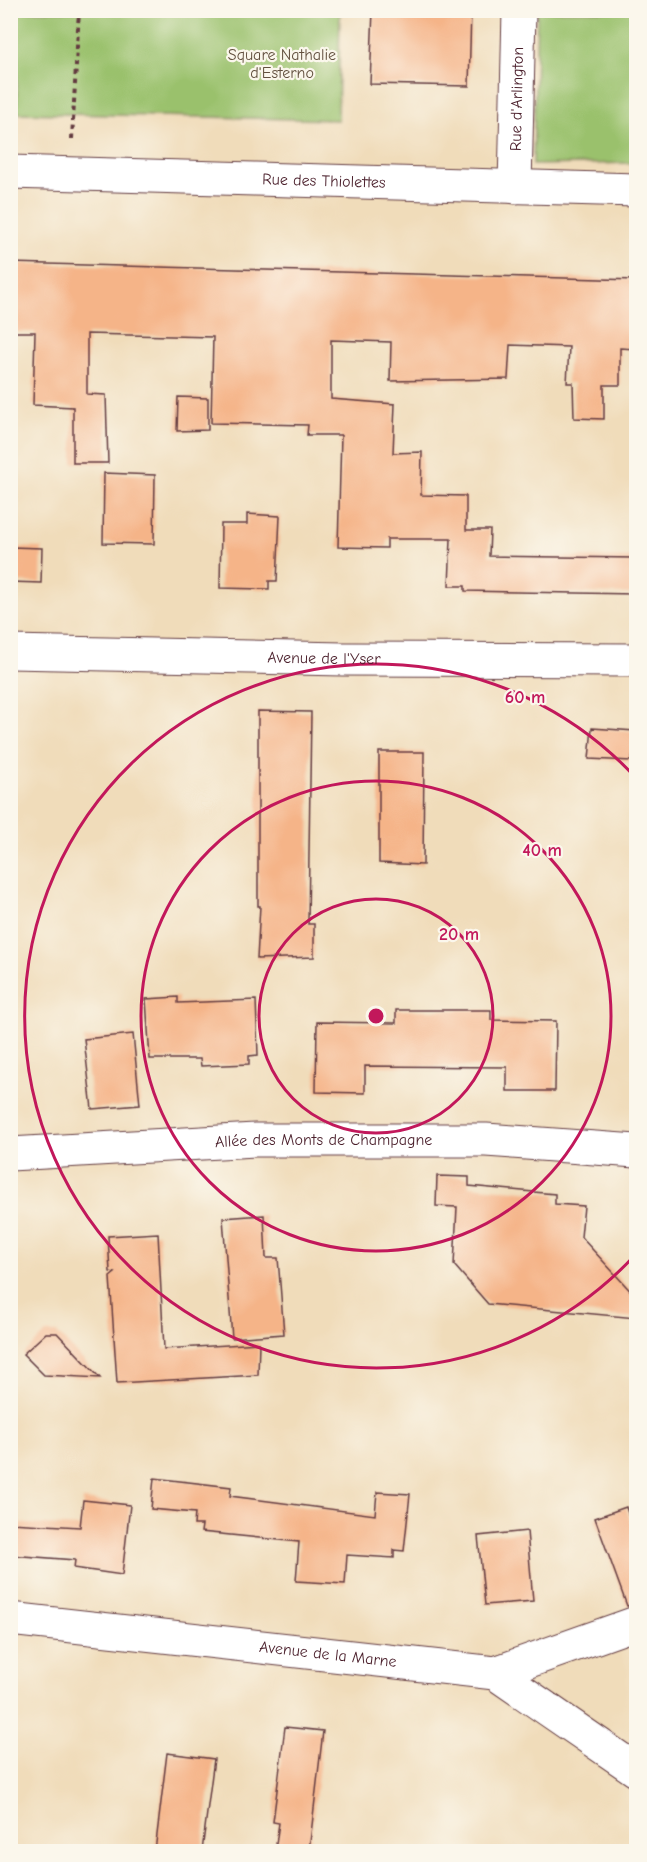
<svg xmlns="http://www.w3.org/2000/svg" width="647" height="1862" font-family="'Comic Neue',sans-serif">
  <rect width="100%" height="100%" fill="#fbf7ec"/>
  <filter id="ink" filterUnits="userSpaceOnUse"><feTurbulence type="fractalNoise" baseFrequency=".0167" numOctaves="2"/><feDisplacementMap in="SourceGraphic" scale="12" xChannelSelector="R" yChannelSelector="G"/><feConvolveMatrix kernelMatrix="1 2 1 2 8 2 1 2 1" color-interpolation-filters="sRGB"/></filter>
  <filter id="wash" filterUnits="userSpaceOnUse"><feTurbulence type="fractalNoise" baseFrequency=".008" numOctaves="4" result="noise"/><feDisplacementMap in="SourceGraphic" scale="24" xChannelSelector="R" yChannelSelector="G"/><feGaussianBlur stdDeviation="1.35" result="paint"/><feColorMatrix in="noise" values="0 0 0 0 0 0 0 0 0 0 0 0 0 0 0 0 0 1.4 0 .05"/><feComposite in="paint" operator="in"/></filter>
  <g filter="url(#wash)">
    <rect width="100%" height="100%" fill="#f0dcba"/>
    <g fill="#9ac16c" stroke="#72704c" stroke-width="1.5">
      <polygon points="17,11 340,11 338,120 17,113"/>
      <polygon points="537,11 636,11 636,163 533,165"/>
    </g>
    <g id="blocks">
      <g fill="#f5b488">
        <polygon points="373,10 471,10 469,86 370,84"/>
        <polygon points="10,263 636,280 636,349 620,348 620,385 604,385 604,419 574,418 573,383 567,383 569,347 510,345 508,379 390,381 391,342 331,340 331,399 395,404 393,453 422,452 421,495 466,496 466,530 490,530 489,556 636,558 636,594 465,591 465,586 449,586 451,539 387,539 387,548 338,547 341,435 307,435 308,425 211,423 213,337 87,334 87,394 106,395 108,463 73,463 73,407 33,405 35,332 10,332"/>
        <polygon points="178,397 208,398 208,430 177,431"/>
        <polygon points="104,473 155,475 154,544 103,543"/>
        <polygon points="247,514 280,516 277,581 269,581 269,589 220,588 221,524 247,524"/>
        <polygon points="10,547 42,548 41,583 10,582"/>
        <polygon points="258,711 311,712 308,924 314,924 314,957 257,959 260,906 258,906"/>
        <polygon points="592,728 635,731 632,761 589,759"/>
        <polygon points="379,752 424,752 423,865 379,863"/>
        <polygon points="178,997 178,1003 256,1000 258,1055 249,1056 249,1064 201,1066 200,1059 150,1059 146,999"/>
        <polygon points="396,1010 491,1010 491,1020 556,1021 555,1091 507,1091 507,1067 365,1066 365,1093 316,1092 317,1022 396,1023"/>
        <polygon points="133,1034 140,1105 92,1109 84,1039"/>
        <polygon points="437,1176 469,1177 469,1186 555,1194 555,1204 584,1206 581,1237 636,1297 636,1318 488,1304 454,1265 457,1207 436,1206"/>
        <polygon points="264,1215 266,1258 278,1258 284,1334 232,1338 223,1218"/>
        <polygon points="158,1233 164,1349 259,1343 258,1375 117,1383 110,1277 115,1273 110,1272 108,1236"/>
        <polygon points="46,1333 57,1333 100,1378 44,1375 23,1354"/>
        <polygon points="154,1478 231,1487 230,1496 375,1515 377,1492 410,1494 404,1551 394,1550 394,1558 347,1555 345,1584 296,1581 299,1542 201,1532 202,1525 194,1525 195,1513 151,1509"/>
        <polygon points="83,1500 130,1505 122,1575 74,1568 75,1560 10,1555 10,1523 80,1527"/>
        <polygon points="626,1507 636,1537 636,1605 627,1606 595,1518"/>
        <polygon points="527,1531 533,1601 485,1605 478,1536"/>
        <polygon points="285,1727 323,1731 309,1851 275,1851 279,1823 273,1822"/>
        <polygon points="167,1753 214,1759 202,1851 155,1851"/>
      </g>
    </g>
  </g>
  <g filter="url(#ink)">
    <use href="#blocks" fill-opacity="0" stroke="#633b40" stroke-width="1.5"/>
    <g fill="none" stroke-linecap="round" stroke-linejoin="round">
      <defs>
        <g id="street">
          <path id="s1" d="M10,172l626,18"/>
          <path id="s2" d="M515,187l4,-177"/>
          <path id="s3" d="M10,652l333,7 293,1"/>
          <path id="s4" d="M10,1154l245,-14h231l150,11"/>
          <path id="s5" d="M10,1619l485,54 141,-50"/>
          <polyline points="495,1673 636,1770"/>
        </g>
      </defs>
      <use href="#street" stroke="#633b40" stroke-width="35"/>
      <polyline stroke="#633b40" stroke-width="4" stroke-dasharray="4.5 4.5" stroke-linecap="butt" points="72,139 79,10"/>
      <use href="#street" stroke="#fff" stroke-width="33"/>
    </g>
  </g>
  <g fill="none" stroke="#c2185b" stroke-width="3">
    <circle cx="376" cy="1016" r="117"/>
    <circle cx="376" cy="1016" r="235"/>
    <path d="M636 1254A352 352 0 1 1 636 778"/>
  </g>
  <g text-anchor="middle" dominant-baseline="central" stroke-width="4.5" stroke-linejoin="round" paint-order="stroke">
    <g font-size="16" fill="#62503e" stroke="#fbf7ec">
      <text x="282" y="55">Square Nathalie<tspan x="282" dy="18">d'Esterno</tspan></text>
    </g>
    <g font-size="16" fill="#4a1f2b" stroke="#fbf7ec">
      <text stroke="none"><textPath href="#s2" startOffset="88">Rue d'Arlington</textPath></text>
      <text stroke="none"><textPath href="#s1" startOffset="314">Rue des Thiolettes</textPath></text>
      <text stroke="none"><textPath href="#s3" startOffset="314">Avenue de l'Yser</textPath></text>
      <text stroke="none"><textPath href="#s4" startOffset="314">Allée des Monts de Champagne</textPath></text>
      <text stroke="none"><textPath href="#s5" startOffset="320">Avenue de la Marne</textPath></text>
    </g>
  </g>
  <circle cx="376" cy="1016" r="9" fill="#c2185b" stroke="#fbf7ec" stroke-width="3"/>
  <g font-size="18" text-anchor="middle" font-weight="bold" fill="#c2185b" stroke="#fbf7ec" stroke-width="4.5" stroke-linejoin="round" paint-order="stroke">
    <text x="525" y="703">60 m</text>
    <text x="542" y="856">40 m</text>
    <text x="459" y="940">20 m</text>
  </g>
  <rect width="647" height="1862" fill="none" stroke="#fbf7ec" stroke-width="36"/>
</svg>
